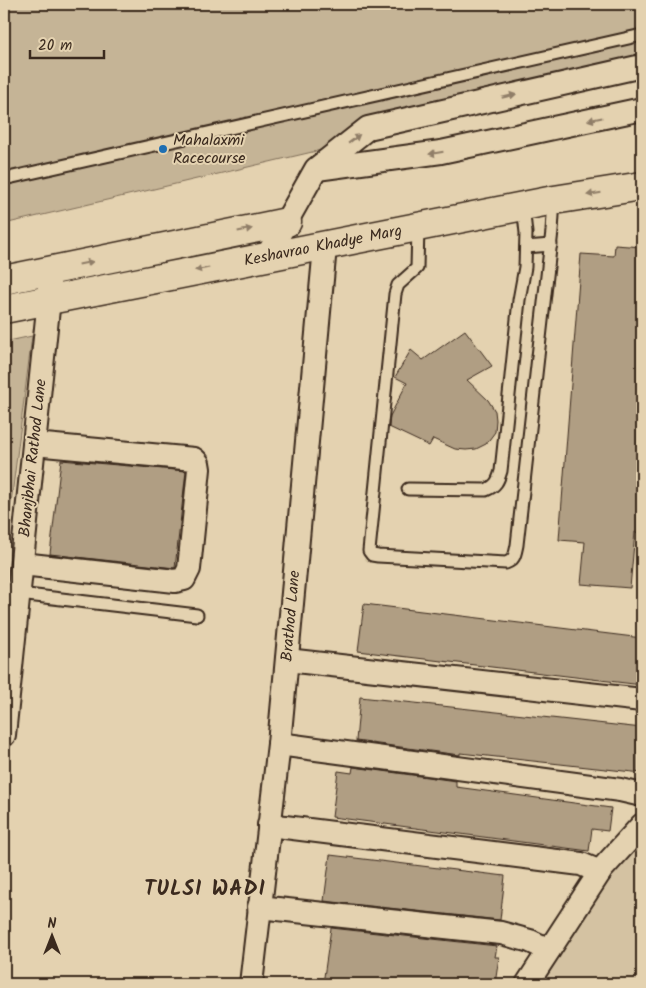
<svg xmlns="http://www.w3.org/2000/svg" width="646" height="988" font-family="Kalam,sans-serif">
  <rect width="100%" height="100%" fill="#e4d2b0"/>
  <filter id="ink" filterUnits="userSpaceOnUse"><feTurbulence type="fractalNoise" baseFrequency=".02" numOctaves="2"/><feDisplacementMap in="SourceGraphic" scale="10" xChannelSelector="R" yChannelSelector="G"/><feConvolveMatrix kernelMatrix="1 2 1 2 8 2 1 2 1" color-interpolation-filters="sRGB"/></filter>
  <g filter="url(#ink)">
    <polygon fill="#d4c2a2" points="642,842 642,984 537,984 610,875"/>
    <g fill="#c5b496" stroke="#806f5a">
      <polygon points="4,4 642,4 642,75 4,224"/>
      <polygon points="32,336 4,559 4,342"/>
    </g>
    <g fill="#b09e83" stroke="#3b2a1e">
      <polygon points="615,245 642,247 642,533 635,532 630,588 581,584 585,542 559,540 581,254 614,256"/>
      <polygon points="465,330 492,366 467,380 488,400 495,411 496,420 495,432 486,444 476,449 466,450 455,449 433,439 429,446 389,427 390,416 407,383 395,377 411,350 423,360"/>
      <polygon points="61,460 186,471 175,568 50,554"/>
      <polygon points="364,604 642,638 642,685 358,651"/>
      <polygon points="360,697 642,728 642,773 460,753 460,755 356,741"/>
      <polygon points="353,767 456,781 456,787 611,808 608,831 592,829 589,851 332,817 338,771 352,773"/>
      <polygon points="330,855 505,876 500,920 324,901"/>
      <polygon points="331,928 497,946 495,957 499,957 495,984 323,984"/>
    </g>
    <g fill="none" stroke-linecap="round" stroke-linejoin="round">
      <defs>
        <g id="service">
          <polyline points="4,179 642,35"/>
          <path d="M418,227l-1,41 -19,17 -3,9 -26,257 3,4 6,1 128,7c9,-3 9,-9 11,-18l35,-314 2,-31"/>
          <polyline points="526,247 551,245"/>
          <path d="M408,489l78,1c10,-4 12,-9 15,-19l18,-171 6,-33 1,-34 -3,-27"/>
          <polyline points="19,594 197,615"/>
        </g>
        <g id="minor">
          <polyline points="317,169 441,152 642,109"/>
          <polyline points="267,256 316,169 368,128 642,66"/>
          <polyline points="22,564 175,581 184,579 189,569 199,469 198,463 194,459 34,444"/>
          <polyline points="287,660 642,700"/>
          <polyline points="4,735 49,299 49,270"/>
          <polyline points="279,744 620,790 642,795"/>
          <polyline points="269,825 581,864 600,872"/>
          <polyline points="259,907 501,933 530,941 549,950"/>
          <polyline points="251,984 279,744 325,247"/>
          <polyline points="527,984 602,869 642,825"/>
        </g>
        <g id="primary">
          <polyline points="4,280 287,222"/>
          <polyline points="4,309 554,200 642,186"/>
        </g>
      </defs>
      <use href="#service" stroke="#3b2a1e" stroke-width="15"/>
      <use href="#minor" stroke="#3b2a1e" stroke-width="26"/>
      <use href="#primary" stroke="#3b2a1e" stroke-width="31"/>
      <use href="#service" stroke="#e4d2b0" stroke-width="11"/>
      <use href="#minor" stroke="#e4d2b0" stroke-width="22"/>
      <use href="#primary" stroke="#e4d2b0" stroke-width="28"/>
    </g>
    <defs><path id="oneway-solid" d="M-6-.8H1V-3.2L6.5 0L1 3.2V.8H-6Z" transform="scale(1.25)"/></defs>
    <g fill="#907e67">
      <use href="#oneway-solid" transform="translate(509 96) rotate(-13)"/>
      <use href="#oneway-solid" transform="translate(595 119) rotate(168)"/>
      <use href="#oneway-solid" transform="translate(354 139) rotate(-38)"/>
      <use href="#oneway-solid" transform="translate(436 153) rotate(171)"/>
      <use href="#oneway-solid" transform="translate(594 194) rotate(171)"/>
      <use href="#oneway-solid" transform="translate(245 230) rotate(-11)"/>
      <use href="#oneway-solid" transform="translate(86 263) rotate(-11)"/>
      <use href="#oneway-solid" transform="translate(202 269) rotate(169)"/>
    </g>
  </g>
  <circle fill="#1f6fb2" stroke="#e4d2b0" stroke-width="2" cx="163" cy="149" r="5"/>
  <g text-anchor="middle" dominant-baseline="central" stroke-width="4" stroke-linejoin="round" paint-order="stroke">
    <g font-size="16" fill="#3b2a1e" stroke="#e4d2b0" text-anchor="start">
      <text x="173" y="140">Mahalaxmi<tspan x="173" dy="18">Racecourse</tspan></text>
    </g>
    <g font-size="16" fill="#3b2a1e" stroke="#e4d2b0">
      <text transform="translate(323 246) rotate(-11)">Keshavrao Khadye Marg</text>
      <text transform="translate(33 458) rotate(-84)">Bhanjbhai Rathod Lane</text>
      <text transform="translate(291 616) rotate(-85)">Brathod Lane</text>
    </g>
    <g font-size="21" font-weight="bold" letter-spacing="1" fill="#3b2a1e" stroke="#e4d2b0">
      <text x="205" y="889">TULSI WADI</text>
    </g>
  </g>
  <rect width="646" height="988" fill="none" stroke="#e4d2b0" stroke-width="20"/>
  <rect x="10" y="10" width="626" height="968" fill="none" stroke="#3b2a1e" stroke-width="2" filter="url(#ink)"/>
  <g transform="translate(52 936)" stroke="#e4d2b0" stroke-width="4" paint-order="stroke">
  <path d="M0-4L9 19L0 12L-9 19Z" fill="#3b2a1e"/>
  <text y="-8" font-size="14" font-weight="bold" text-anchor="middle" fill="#3b2a1e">N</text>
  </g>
  <path d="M30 50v8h74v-8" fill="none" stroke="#3b2a1e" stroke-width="2.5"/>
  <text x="38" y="50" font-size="15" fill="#3b2a1e" stroke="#e4d2b0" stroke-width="4" paint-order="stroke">20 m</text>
</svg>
